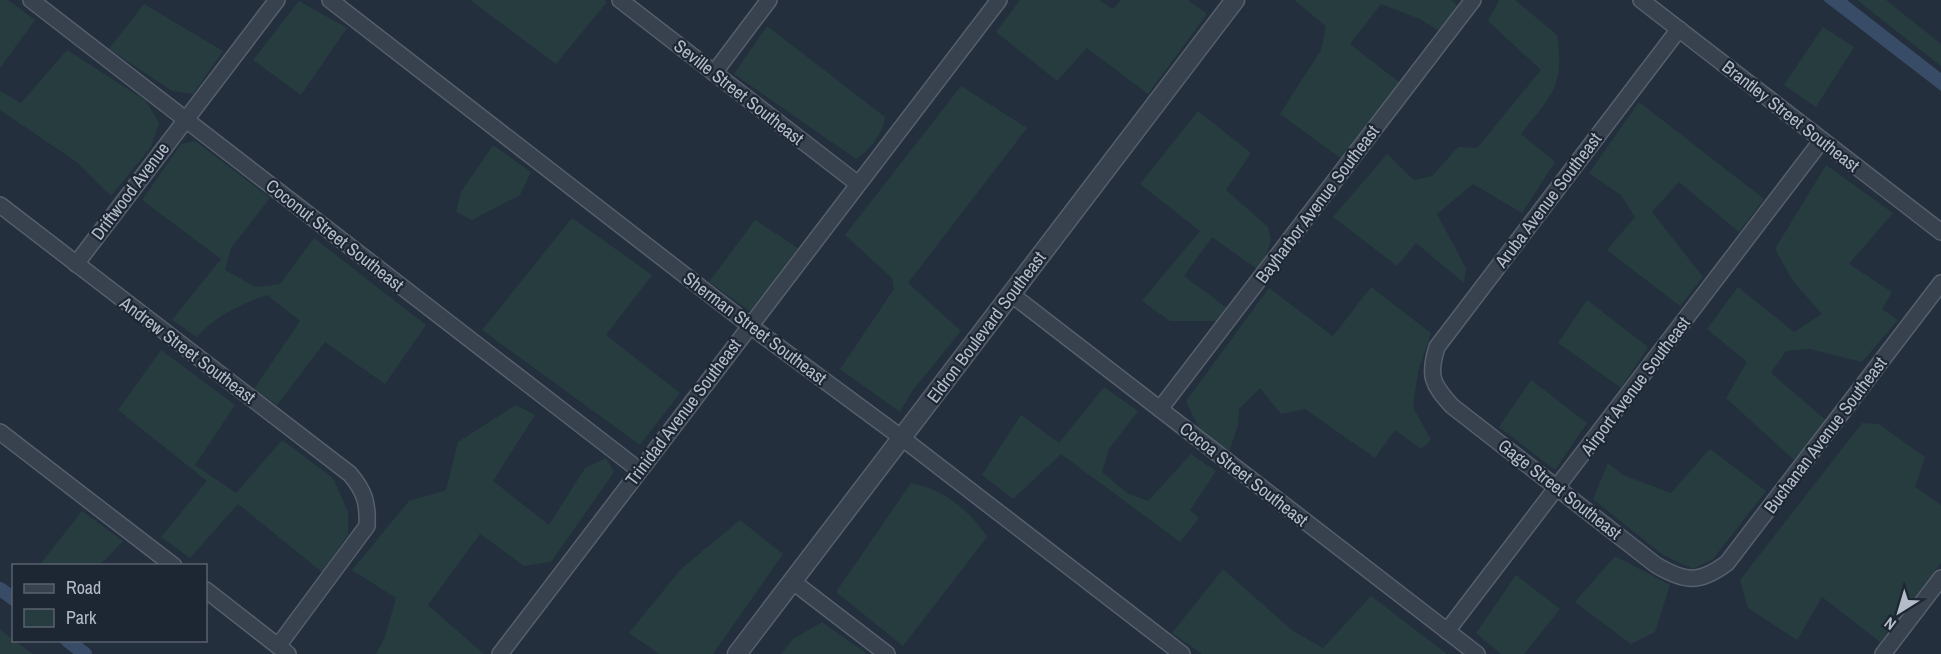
<svg xmlns="http://www.w3.org/2000/svg" width="1941" height="654" font-family="'Archivo Narrow',sans-serif">
  <rect width="100%" height="100%" fill="#242f3e"/>
  <g fill="#263c3f">
    <polygon points="0,0 8,0 35,20 0,68"/>
    <polygon points="470,0 604,0 607,2 556,64"/>
    <polygon points="1020,0 1099,0 1113,9 1121,0 1188,0 1207,14 1148,94 1087,48 1057,81 996,32"/>
    <polygon points="1294,0 1451,0 1459,7 1442,33 1420,19 1381,4 1350,44 1399,82 1343,160 1280,114 1321,50 1326,26"/>
    <path d="M1499,0h16l42,35c8,53 -6,60 -36,99l34,28 -33,51 -49,-29 -36,30 29,54 -2,15 -48,-40 -19,23 -64,-49 54,-63 27,26 18,-4 26,-29 19,1 64,-78 -53,-49z"/>
    <polygon points="1857,0 1886,0 1941,44 1941,66"/>
    <polygon points="299,1 347,28 301,95 253,60"/>
    <polygon points="144,4 223,51 193,94 172,91 109,49"/>
    <path d="M767,26l118,91c-2,16 -15,33 -29,42l-122,-85z"/>
    <polygon points="1823,27 1854,47 1816,107 1784,85"/>
    <polygon points="67,50 145,100 159,123 151,147 111,196 78,163 0,110 0,91 21,103"/>
    <polygon points="961,86 1027,128 908,283 961,331 913,390 900,412 840,369 894,289 892,278 845,235"/>
    <polygon points="1639,102 1764,199 1739,232 1679,182 1652,212 1703,277 1680,306 1607,250 1635,217 1621,195 1589,173"/>
    <polygon points="1198,111 1251,153 1226,190 1268,227 1271,241 1260,271 1212,237 1184,276 1228,309 1216,321 1170,321 1142,301 1200,231 1140,184"/>
    <path d="M195,141l75,57 -39,50 -6,22 31,17 24,-3 34,-46 112,87 -41,59 -60,-42 -48,63 -23,-16 46,-68 -33,-26c-26,9 -52,21 -70,42l-25,-17 49,-61 -79,-59 39,-56z"/>
    <polygon points="493,145 531,172 520,195 472,220 456,212 461,192"/>
    <polygon points="1826,165 1893,213 1849,264 1892,292 1882,309 1898,320 1862,362 1810,349 1786,351 1771,373 1827,421 1794,460 1726,398 1747,362 1707,329 1738,287 1794,332 1822,314 1793,281 1775,249"/>
    <polygon points="572,218 652,275 606,335 680,393 640,445 482,330"/>
    <polygon points="755,220 798,248 750,311 709,282"/>
    <polygon points="1371,287 1431,333 1418,372 1413,407 1431,440 1421,449 1395,430 1375,458 1305,409 1281,414 1260,388 1239,409 1238,425 1229,452 1201,433 1186,401 1269,288 1333,336"/>
    <polygon points="1587,300 1648,347 1621,388 1558,343"/>
    <polygon points="161,350 235,405 195,465 236,493 282,440 333,478 348,512 348,535 322,572 238,504 190,558 161,537 207,481 118,410"/>
    <polygon points="1531,380 1587,423 1555,470 1499,427"/>
    <polygon points="1104,387 1138,411 1109,449 1102,472 1127,493 1148,501 1191,454 1216,471 1190,510 1199,518 1180,542 1061,454 1013,499 982,475 1021,415 1059,443"/>
    <polygon points="516,405 535,415 493,481 549,525 585,468 606,458 614,472 551,562 524,566 480,534 428,605 484,654 376,654 385,637 396,598 352,570 409,501 446,490 458,442"/>
    <polygon points="1862,423 1879,424 1925,457 1915,487 1941,505 1941,563 1880,642 1822,597 1797,640 1748,608 1740,580"/>
    <polygon points="1710,449 1766,491 1713,559 1693,569 1663,555 1593,499 1608,463 1623,475 1671,493"/>
    <path d="M911,483c33,6 58,27 76,54l-84,109 -67,-54z"/>
    <polygon points="82,511 123,541 100,565 46,565 42,562"/>
    <polygon points="740,520 783,554 713,654 659,654 629,633 681,569"/>
    <polygon points="1615,556 1670,585 1655,632 1631,644 1575,602"/>
    <polygon points="1223,569 1293,631 1323,648 1371,596 1447,654 1202,654 1172,633"/>
    <polygon points="1516,575 1560,609 1524,654 1501,654 1476,633"/>
    <polygon points="822,622 867,654 781,654 793,639"/>
    <polygon points="0,630 33,654 0,654"/>
  </g>
  <polygon fill="#394c67" points="1823,0 1847,0 1941,73 1941,91"/>
  <g fill="none" stroke-linecap="round" stroke-linejoin="round">
    <g stroke="#394c67" stroke-width="14">
      <polyline points="0,589 14,599"/>
      <polyline points="67,640 85,654"/>
    </g>
    <defs>
      <g id="minor">
        <polyline points="31,0 639,470"/>
        <polyline points="330,0 749,325 902,438 1182,654"/>
        <polyline points="620,0 858,184"/>
        <polyline points="1641,0 1941,232"/>
        <path d="M1679,29l-242,318c-9,29 -5,37 15,59l204,159c29,17 43,19 71,-2l214,-280"/>
        <polyline points="714,73 769,0"/>
        <path d="M0,205l350,269c15,18 18,29 17,52l-89,120"/>
        <polyline points="76,264 277,0"/>
        <polyline points="1011,294 1477,654"/>
        <polyline points="1160,409 1473,0"/>
        <polyline points="0,432 174,566"/>
        <polyline points="792,581 887,654"/>
        <polyline points="206,590 288,654"/>
        <polyline points="1447,631 1822,140"/>
        <polyline points="500,654 999,0"/>
        <polyline points="1883,654 1941,578"/>
      </g>
      <polyline id="tertiary" points="737,654 1235,0"/>
    </defs>
    <use href="#minor" stroke="#565f6c" stroke-width="18"/>
    <use href="#tertiary" stroke="#565f6c" stroke-width="21"/>
    <use href="#minor" stroke="#38414e" stroke-width="15"/>
    <use href="#tertiary" stroke="#38414e" stroke-width="18"/>
  </g>
  <g text-anchor="middle" dominant-baseline="central" stroke-width="4.5" stroke-linejoin="round" paint-order="stroke">
    <g font-size="18" fill="#b4bcc9" stroke="#1d2633">
      <text transform="translate(739 92) rotate(38)">Seville Street Southeast</text>
      <text transform="translate(1791 116) rotate(38)">Brantley Street Southeast</text>
      <text transform="translate(130 191) rotate(-53)">Driftwood Avenue</text>
      <text transform="translate(1548 200) rotate(-53)">Aruba Avenue Southeast</text>
      <text transform="translate(1317 204) rotate(-53)">Bayharbor Avenue Southeast</text>
      <text transform="translate(335 235) rotate(38)">Coconut Street Southeast</text>
      <text transform="translate(986 327) rotate(-53)">Eldron Boulevard Southeast</text>
      <text transform="translate(755 328) rotate(37)">Sherman Street Southeast</text>
      <text transform="translate(188 350) rotate(37)">Andrew Street Southeast</text>
      <text transform="translate(1635 386) rotate(-53)">Airport Avenue Southeast</text>
      <text transform="translate(683 412) rotate(-53)">Trinidad Avenue Southeast</text>
      <text transform="translate(1825 435) rotate(-53)">Buchanan Avenue Southeast</text>
      <text transform="translate(1244 474) rotate(38)">Cocoa Street Southeast</text>
      <text transform="translate(1560 489) rotate(38)">Gage Street Southeast</text>
    </g>
  </g>
  <rect x="12" y="564" width="195" height="78" fill="#1d2633" stroke="#59626f" stroke-width="1.5"/>
  <rect x="24" y="584" width="30" height="9" fill="#38414e" stroke="#59626f" stroke-width="1.5"/>
  <text x="66" y="594" font-size="18" fill="#b4bcc9">Road</text>
  <rect x="24" y="609" width="30" height="18" fill="#263c3f" stroke="#59626f" stroke-width="1.5"/>
  <text x="66" y="624" font-size="18" fill="#b4bcc9">Park</text>
  <g transform="translate(1899 612) rotate(217)" stroke="#1d2633" stroke-width="4.5" paint-order="stroke">
  <path d="M0-4.5L10 22L0 15L-10 22Z" fill="#b4bcc9"/>
  <text y="-9" font-size="16" font-weight="bold" text-anchor="middle" fill="#b4bcc9">N</text>
  </g>
</svg>
